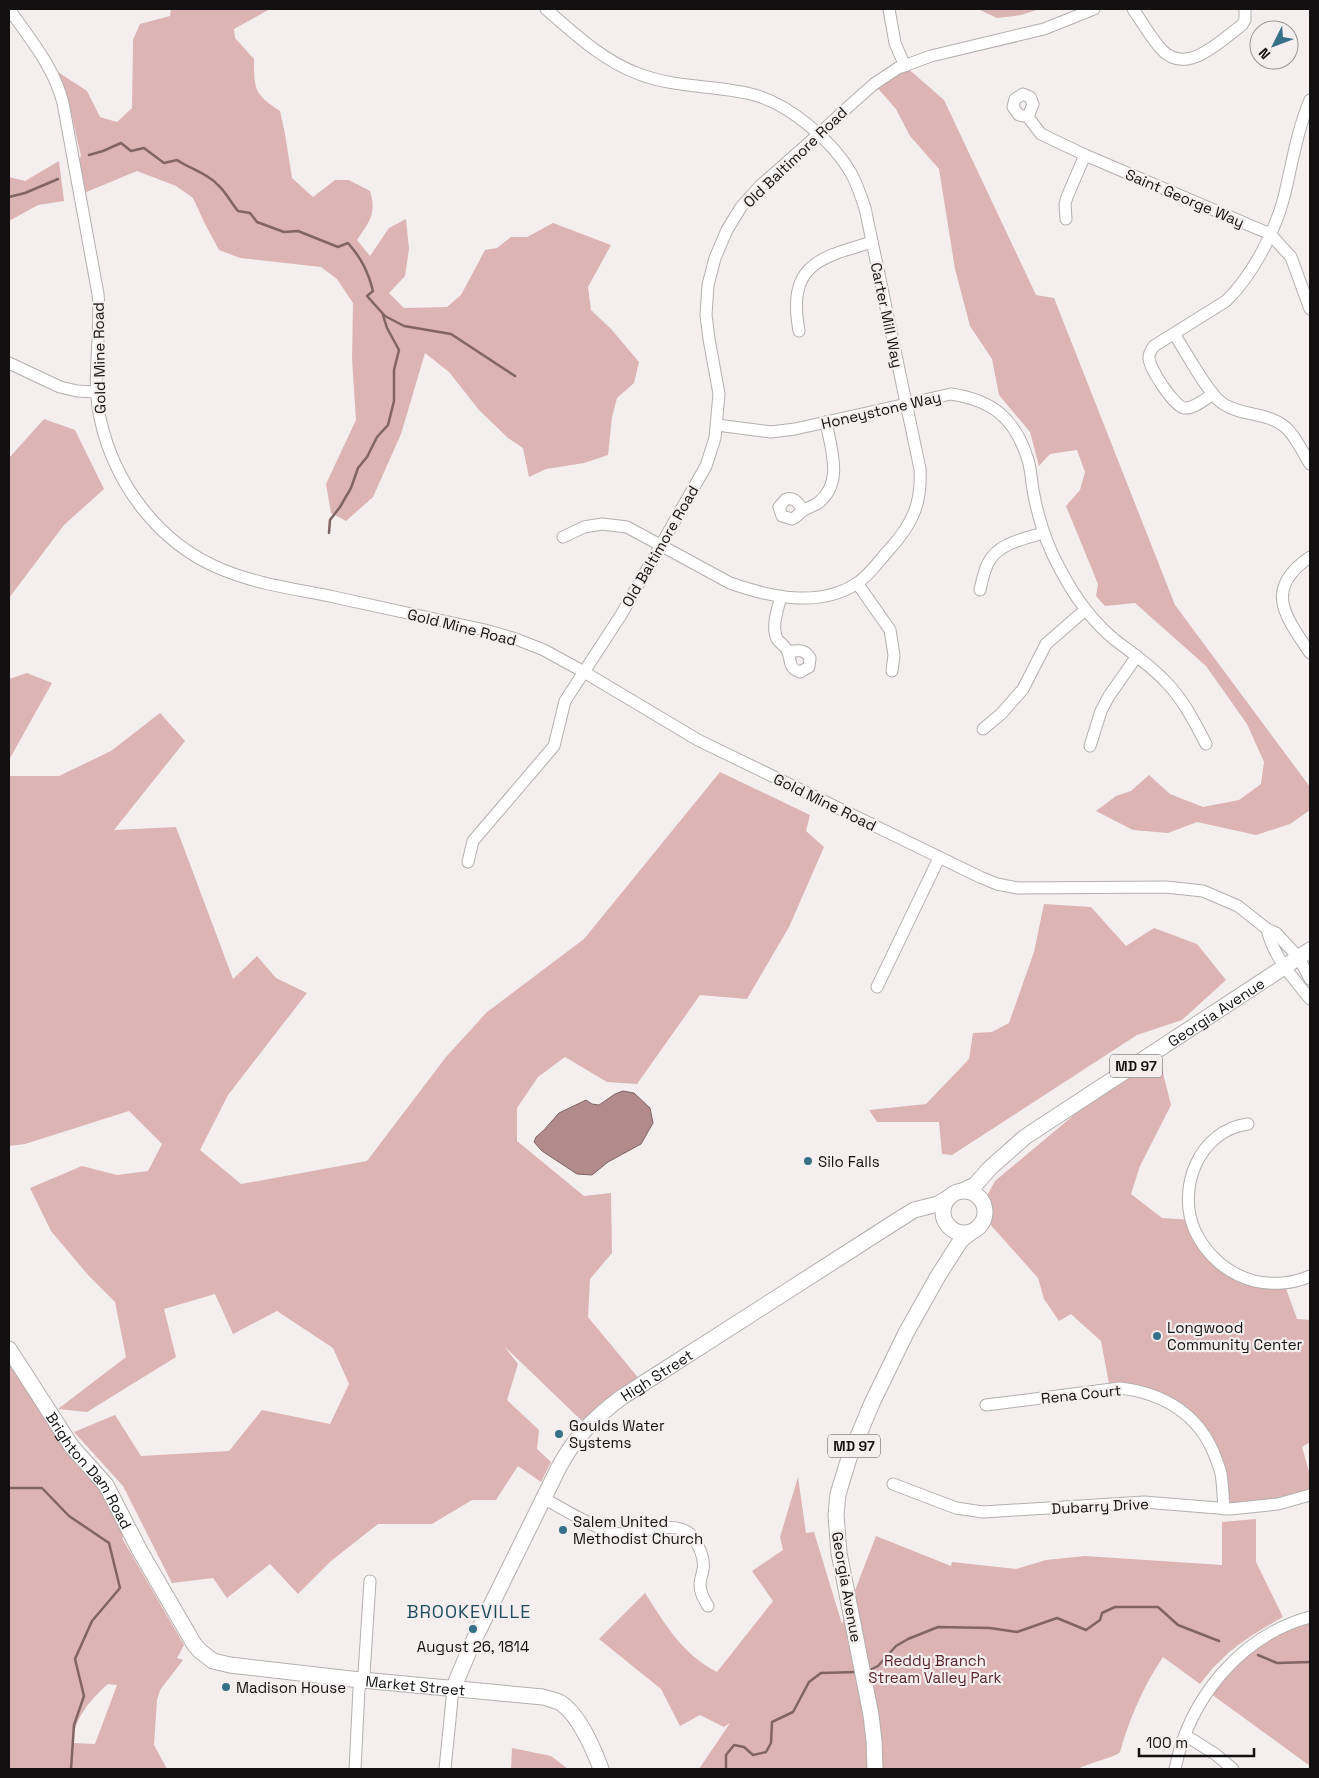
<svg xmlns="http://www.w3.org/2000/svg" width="1319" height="1778" font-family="'Space Grotesk',sans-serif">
  <rect width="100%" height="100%" fill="#f4eeee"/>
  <g fill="#dcb4b3" fill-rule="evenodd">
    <path d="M171,9h99l-36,20 1,9 19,21c0,30 0,35 26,52l5,23 7,44 21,19 22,-17h14l21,11c7,23 -1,31 -13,49l13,16 19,-28 17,-9 3,30 -4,27 -16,17 15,15 43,-1 14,-12 24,-45 12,-2 14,-11h16l26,-14 58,22 -23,42 3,23 20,19 28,33 -5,21 -17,15 -5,19 -4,38 -24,8 -38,6 -17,8 -6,-29 -15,-10 -29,-28 -30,-38 -24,-19 -24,81 -28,63 -27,24 -15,-8 -5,-29 30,-64 -4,-61 1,-56 -16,-24 -16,-12 -81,-9 -21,-8 -14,-26 -12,-26 -17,-12 -39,-15 -53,22 -6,-34 3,-3 -13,-57 -10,-27 29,19 13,26 17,5 15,-14 1,-68 7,-16 30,-8z"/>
    <polygon points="978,9 1040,9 1021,15 997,18"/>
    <polygon points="905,66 944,100 1036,295 1054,298 1175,605 1310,787 1310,810 1290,824 1256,835 1197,822 1168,833 1133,830 1096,811 1116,796 1131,791 1149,775 1170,794 1203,807 1239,800 1261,784 1264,762 1247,724 1206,666 1135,603 1105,606 1096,596 1098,584 1066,506 1080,490 1085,472 1077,450 1050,454 1039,466 1030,432 999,395 992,359 970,326 955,269 939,169 910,136 896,109 874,84"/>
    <polygon points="59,161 64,201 38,205 9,221 9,177 25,181"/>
    <polygon points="44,419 75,430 104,489 64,525 9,598 9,458"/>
    <polygon points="27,673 52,683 9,760 9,679"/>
    <polygon points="160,713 185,741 114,830 176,827 233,979 257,956 276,978 307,993 228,1095 200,1150 241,1184 367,1161 446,1057 487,1012 584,939 720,772 810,815 806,831 824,847 789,927 747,999 700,995 637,1084 607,1082 565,1057 538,1077 517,1108 517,1141 584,1196 611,1193 612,1253 590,1279 588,1317 640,1380 583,1422 504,1346 518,1364 507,1400 539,1430 537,1449 551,1462 541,1482 518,1466 496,1500 472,1500 432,1524 378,1524 331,1561 298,1594 270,1564 227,1598 213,1578 172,1583 123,1486 74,1432 115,1415 141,1456 229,1451 262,1410 330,1424 349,1384 333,1348 277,1311 233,1334 215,1294 164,1309 176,1357 87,1412 58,1409 126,1357 115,1302 88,1275 51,1231 30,1188 82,1166 117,1175 148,1171 162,1144 129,1111 25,1144 9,1146 9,776 59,776 111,751"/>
    <polygon points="1044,904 1091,907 1126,946 1154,928 1197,944 1226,980 1182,1020 1137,1035 952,1155 942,1154 939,1122 877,1122 869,1110 926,1104 969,1059 973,1033 992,1032 1009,1023 1034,952"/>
    <polygon points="1159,1057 1171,1105 1140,1166 1131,1194 1162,1218 1192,1220 1207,1251 1241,1277 1284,1283 1297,1319 1310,1320 1310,1442 1302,1447 1310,1475 1310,1495 1224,1509 1221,1473 1198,1425 1159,1397 1110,1389 1101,1341 1071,1314 1059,1321 1044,1299 1038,1278 988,1222 988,1194 995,1181 1093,1099"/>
    <path d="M9,1349l124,182 -11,7 62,107 -7,13 6,2 -23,30 -3,10 -3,45 13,24h-158zM108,1684l9,1 -22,59 -22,-1c0,-24 18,-44 35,-59z"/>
    <path d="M798,1477l8,56 8,-1 28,92 34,-88 75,30 1,-4 64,7 30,-9 39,-4 137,9v-43l34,-3v43l27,55c-23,13 -47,27 -65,46 -7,6 -12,14 -18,21l-37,-27c-20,30 -33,60 -43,95 -4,5 -32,11 -42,17h-379l31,-46 -6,4 -24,-12 -20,11 -19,-37 -62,-50 46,-46c20,31 37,61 72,79l56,-71 -21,-30 31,-21 -3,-13z"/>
    <polygon points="1310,1617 1310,1766 1207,1691 1246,1651"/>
    <polygon points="512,1748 551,1756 568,1769 511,1769"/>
  </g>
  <polygon fill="#b18a8a" stroke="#816565" points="623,1091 634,1093 650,1108 653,1123 641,1144 608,1162 592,1175 577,1174 542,1151 534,1142 536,1137 544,1130 559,1113 586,1100 592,1104 599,1105 615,1094"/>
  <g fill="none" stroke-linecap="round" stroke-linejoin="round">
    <g stroke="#816565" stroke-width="2.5">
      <path d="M89,155l14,-4 18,-8 10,8 13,-3 20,15 13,-3c13,9 30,13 41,25 8,7 13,18 20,26l12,2 7,9 27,10 14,-1 40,16 10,-4c13,15 20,28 25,48l-6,5 18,20 19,10 47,8 64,42"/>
      <polyline points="9,197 25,193 58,179"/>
      <polyline points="329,533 330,520 340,507 351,488 358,468 367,457 377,437 388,425 394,401 394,370 399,350 387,328 383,315"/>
      <polyline points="9,1488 42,1488 69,1516 109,1543 120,1588 92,1621 75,1659 84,1696 74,1725 71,1769"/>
      <polyline points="1258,1655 1277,1663 1310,1662"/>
      <polyline points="868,1671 878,1666 896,1646 908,1639 938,1627 990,1628 1017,1632 1057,1618 1086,1630 1100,1620 1102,1613 1115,1607 1158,1607 1178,1625 1219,1641"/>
      <polyline points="726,1769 726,1755 734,1745 744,1747 753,1755 766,1752 771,1743 772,1722 793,1712 809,1682 821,1673 857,1672"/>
    </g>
    <defs>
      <g id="minor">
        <path d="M9,9c21,30 45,58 54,94l35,191c4,41 -7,84 2,124 14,65 58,125 121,151 35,15 75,20 113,28 50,11 101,22 151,33l31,9 28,11 40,22 114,68 282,137 17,7 21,4 148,-1 37,4 35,15 29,23 9,4 23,25 11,21"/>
        <path d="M546,9c29,25 57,52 93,65 36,14 75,11 112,20 37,9 81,46 100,79 6,11 10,23 14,35l55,261c2,35 -8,56 -32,82 -10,11 -19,25 -32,33 -38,24 -86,13 -126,-1l-103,-56 -25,-3 -18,3 -21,10"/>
        <polyline points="889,9 895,43 905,66"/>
        <path d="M1133,9c9,13 18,29 29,41 25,26 58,-9 80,-25l3,-5v-11"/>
        <polygon points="1023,94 1030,97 1033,104 1028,117 1019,115 1013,107 1015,99"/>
        <polyline points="1028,117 1041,134 1085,155 1270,234 1291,257 1310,309"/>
        <polyline points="1066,219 1065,204 1067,197 1085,155"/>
        <path d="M799,331c-12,-66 19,-73 73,-89"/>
        <path d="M1174,334c11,16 34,60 48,69 18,13 44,9 62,23 11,9 18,25 26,38"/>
        <polyline points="9,363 60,387 77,391 96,392"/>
        <path d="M1213,394c-8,5 -19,15 -29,14 -10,-2 -36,-41 -35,-51 0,-4 3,-8 5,-11l72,-45c26,-25 49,-69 58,-104 8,-33 13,-66 26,-97"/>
        <path d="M717,425l54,7 24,-3 156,-35c40,6 63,23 76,63 4,10 4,22 6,33 5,28 13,54 27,79 14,27 32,52 55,71 17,13 35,25 50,41 18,18 29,40 41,63"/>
        <path d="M803,510c-5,-7 -8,-13 -17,-11l-7,8 3,9 10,3c5,-2 8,-7 12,-9 5,-3 10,-4 14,-7 26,-20 13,-54 8,-81"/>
        <path d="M1310,557c-47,32 -25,59 0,96"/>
        <polyline points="857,583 890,630 894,655 892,671"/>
        <path d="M980,590c2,-9 4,-19 8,-27 10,-20 36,-24 55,-30"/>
        <path d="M781,596c-3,13 -10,30 -4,43 3,4 8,7 10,11 5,9 0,18 13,22l9,-5 1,-9c-5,-9 -12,-8 -22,-6"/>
        <polyline points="983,729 1001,714 1023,689 1046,644 1085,610"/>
        <polyline points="1090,746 1101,711 1109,696 1137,656"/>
        <polyline points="468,862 473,841 554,746 565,701 621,615 706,466 715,438 719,394 709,339 706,315 708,285 715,258 727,230 741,207 760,186 819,134 848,107 874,84 898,68 931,56 1044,29 1094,9"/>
        <path d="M1267,929c6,27 26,49 43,70"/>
        <polyline points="877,987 939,858"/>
        <path d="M1248,1124c-49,6 -72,65 -53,107 12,25 33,43 59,50 18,4 39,3 56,-5"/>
        <path d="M986,1405l134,-17c43,5 79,26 95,68 2,6 5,12 6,18 2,11 2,23 3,35"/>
        <polyline points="893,1484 956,1508 983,1512 1144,1502 1230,1509 1278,1504 1310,1495"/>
        <path d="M543,1498c19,10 60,36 80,36 21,-1 55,-16 70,3 6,9 12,22 10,33 -1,5 -3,10 -3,15 0,8 4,14 8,21"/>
        <polyline points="1185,1735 1215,1754 1233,1769"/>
        <polyline points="355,1769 359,1689 364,1674 370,1581"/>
        <polyline points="445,1769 453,1689"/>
        <path d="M1175,1769c14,-70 65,-133 135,-152"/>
      </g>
      <g id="major">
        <path id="s1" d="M962,1191l13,-6 15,-17 35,-31 285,-187"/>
        <circle cx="964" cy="1212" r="21"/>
        <path id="s2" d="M9,1349l63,98 34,38 34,66 54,93 6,7 13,10 17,4 121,14 192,18c6,2 12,3 18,6 18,12 33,47 40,66"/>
        <path id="s3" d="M453,1689l18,-43 88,-179c16,-30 36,-50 63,-70l273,-175 19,-12 24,-6 10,-6"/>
        <polyline points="875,1769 874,1741 871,1715 839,1553 836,1515 838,1494 849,1458 872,1403 906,1333 938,1276 961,1240 970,1233"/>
      </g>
    </defs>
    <use href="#minor" stroke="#b4afae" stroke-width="13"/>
    <use href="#major" stroke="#b4afae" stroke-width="17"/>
    <use href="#minor" stroke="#fff" stroke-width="11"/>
    <use href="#major" stroke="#fff" stroke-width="15"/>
  </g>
  <g fill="#367089" stroke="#f4eeee" stroke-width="2">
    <circle cx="808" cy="1161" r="5"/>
    <circle cx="1157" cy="1336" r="5"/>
    <circle cx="559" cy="1434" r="5"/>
    <circle cx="563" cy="1530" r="5"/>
    <circle cx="473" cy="1629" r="5"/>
    <circle cx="226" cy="1687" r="5"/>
  </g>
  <g text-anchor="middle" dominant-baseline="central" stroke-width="4.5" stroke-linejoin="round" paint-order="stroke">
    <g fill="#f4eeee" stroke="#565353" stroke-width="1">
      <rect x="1110" y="1054.5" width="52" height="23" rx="4"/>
      <rect x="828" y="1434.5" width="52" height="23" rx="4"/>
    </g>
    <g font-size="14" font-weight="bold" fill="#121010">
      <text x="1136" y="1066">MD 97</text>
      <text x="854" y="1446">MD 97</text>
    </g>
    <g font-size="15" fill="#121010" stroke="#f4eeee">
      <text transform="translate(795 157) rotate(-44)">Old Baltimore Road</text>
      <text transform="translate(1185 198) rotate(23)">Saint George Way</text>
      <text transform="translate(887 315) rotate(78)">Carter Mill Way</text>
      <text transform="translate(99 358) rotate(-91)">Gold Mine Road</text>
      <text transform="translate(881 410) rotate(-13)">Honeystone Way</text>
      <text transform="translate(660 546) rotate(-60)">Old Baltimore Road</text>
      <text transform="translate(462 627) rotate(14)">Gold Mine Road</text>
      <text transform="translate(825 802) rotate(26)">Gold Mine Road</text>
      <text stroke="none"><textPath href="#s1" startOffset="312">Georgia Avenue</textPath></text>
      <text stroke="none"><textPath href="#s3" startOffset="382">High Street</textPath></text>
      <text transform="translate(1081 1394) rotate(-6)">Rena Court</text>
      <text stroke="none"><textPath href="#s2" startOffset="146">Brighton Dam Road</textPath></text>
      <text transform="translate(1100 1506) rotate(-3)">Dubarry Drive</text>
      <text transform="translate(847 1587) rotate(80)">Georgia Avenue</text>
      <text stroke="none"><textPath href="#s2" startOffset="579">Market Street</textPath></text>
    </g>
    <g font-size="15" fill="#121010" stroke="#f4eeee" text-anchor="start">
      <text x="818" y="1161">Silo Falls</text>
      <text x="1167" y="1327">Longwood<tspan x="1167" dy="17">Community Center</tspan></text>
      <text x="569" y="1425">Goulds Water<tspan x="569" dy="17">Systems</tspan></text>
      <text x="573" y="1521">Salem United<tspan x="573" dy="17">Methodist Church</tspan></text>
      <text x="473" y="1646" text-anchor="middle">August 26, 1814</text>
      <text x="236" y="1687">Madison House</text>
    </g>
    <g font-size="15" fill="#5b2629" stroke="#f4eeee">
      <text x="935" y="1660">Reddy Branch<tspan x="935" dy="17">Stream Valley Park</tspan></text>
    </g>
    <g font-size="18" letter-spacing="1" fill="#1d4c60" stroke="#f4eeee">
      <text x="469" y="1611">BROOKEVILLE</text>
    </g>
  </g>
  <rect width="1319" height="1778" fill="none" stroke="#121010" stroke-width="20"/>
  <g transform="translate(1274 45) rotate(228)"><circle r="24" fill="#f4eeee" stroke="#9a9595"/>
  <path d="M0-4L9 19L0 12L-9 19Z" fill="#367089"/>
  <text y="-8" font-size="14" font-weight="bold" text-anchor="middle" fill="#121010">N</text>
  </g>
  <path d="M1139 1748v8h115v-8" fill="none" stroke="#121010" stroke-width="2.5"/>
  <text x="1146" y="1748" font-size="15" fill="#121010" stroke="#f4eeee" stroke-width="4" paint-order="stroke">100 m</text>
</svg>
